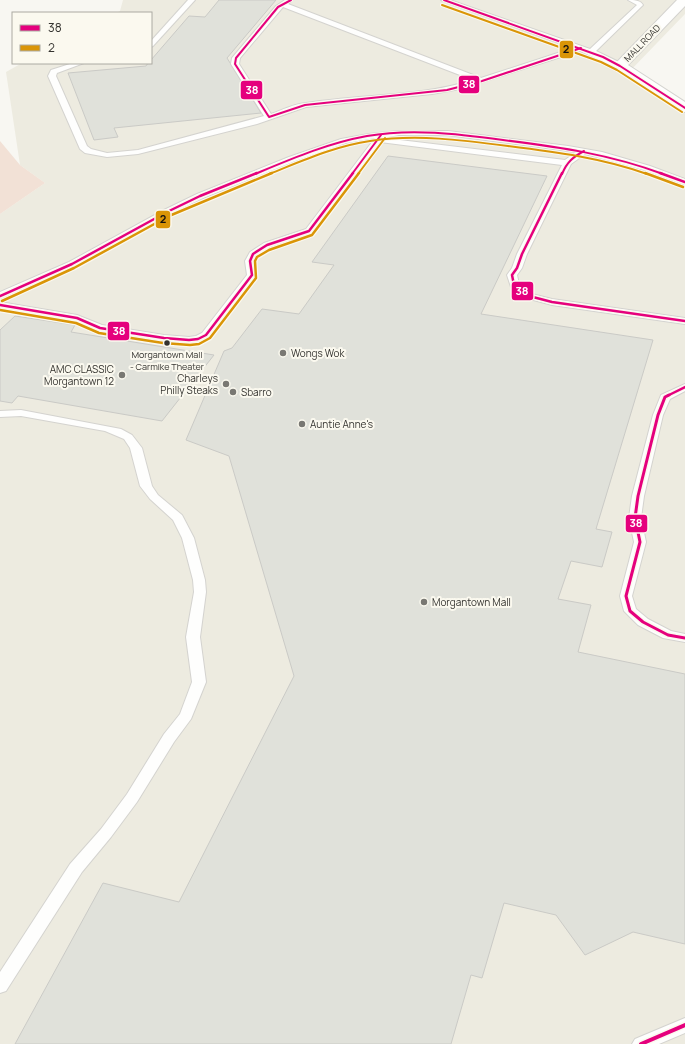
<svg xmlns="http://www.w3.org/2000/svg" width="685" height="1044" font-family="Manrope,sans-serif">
  <rect width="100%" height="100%" fill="#f8f7f2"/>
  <polygon fill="#edebe0" points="123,0 685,0 685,14 628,73 685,103 685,1044 0,1044 0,214 45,183 20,165 6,72 22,63 151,63 151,13 116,13 120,11"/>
  <polygon fill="#f2e1d6" points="0,141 20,165 45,183 0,214"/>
  <g fill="#e0e1da" stroke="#cacac6">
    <polygon points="219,0 276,0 227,58 261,113 114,128 118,137 94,140 68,73 146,66 148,63 151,63 151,60 189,16 205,17"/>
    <polygon points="388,156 547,176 481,314 653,340 596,529 612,532 602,567 571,561 558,599 591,605 578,652 685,674 685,944 633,932 585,955 556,915 504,903 482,978 471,975 451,1044 15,1044 103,883 179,902 294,676 229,456 186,440 224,351 232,348 262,309 299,314 334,265 312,262"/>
    <polygon points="15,316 75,325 71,332 214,355 162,421 18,396 12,403 0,401 0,330"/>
  </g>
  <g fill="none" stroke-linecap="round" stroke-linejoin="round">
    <defs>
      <g id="service">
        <polygon points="188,0 195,0 153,46 151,47 151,41"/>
        <path d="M285,0l6,1 -3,3 193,74 92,-30 -132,-48h9l140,49 47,-44 -9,-5c6,0 12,0 15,5l-47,46 27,13v4h-6l-37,-17 -120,38 -28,5 -126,13 -49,17 -119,30 -31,3 -22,-4 -5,-4 -32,-73 3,-6 22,-7h11l-27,10 -1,3 31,70 4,3 16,4 31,-3 126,-34 -33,-52 1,-6 44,-52zM283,7l190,73c-53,17 -112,14 -167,23 -12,1 -24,7 -35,11l-32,-50 1,-6z"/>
        <path d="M399,131h49l120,15 34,6 48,14 35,13v6l-41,-15 -59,-16 -14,10 -44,90 -5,14 -5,7 2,9 13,10 20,5 133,19v6l-133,-19 -26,-7 -15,-11 -4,-12 5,-7 5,-14 45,-89 -182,-23 -68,91 -42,14 -13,8 -3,6 3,14 -47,62 -8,4 -13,2 -25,-2 -64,-10 -25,-10 -75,-13v-6l77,13 25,10 62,10 25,2 7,-1 6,-3 45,-58 -2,-14 5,-9 14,-9 42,-14 69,-91 -29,5 -51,18 -92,37 -33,16 -95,52 -75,33v-7l69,-30 95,-52 33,-16 92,-37 52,-18 28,-5zM399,135h49l128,17 -11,8 -182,-22z"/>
        <polygon points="685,384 685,391 670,399 663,415 644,496 641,518 646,542 632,596 636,609 648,619 671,631 685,634 685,642 663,638 638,625 624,611 620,596 634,542 629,518 632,496 653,415 661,395"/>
        <polygon points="21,410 121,429 132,435 142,448 152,486 158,495 182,515 194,538 205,580 206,592 200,637 206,682 191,719 174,742 137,802 111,837 82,872 6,991 0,993 0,972 70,864 101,829 127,794 164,734 180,714 192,682 186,637 194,592 193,580 182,538 173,520 150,499 140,486 130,448 124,439 105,431 21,416 0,417 0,411"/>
        <polygon points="685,1018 685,1033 659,1044 632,1044 635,1039"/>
      </g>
      <polygon id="tertiary" points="677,0 685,0 685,6 628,65 685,102 685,112 680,111 615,69 613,66"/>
    </defs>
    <use href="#service" stroke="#d4d3cf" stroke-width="2"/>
    <use href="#tertiary" stroke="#d4d3cf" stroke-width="2"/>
    <use href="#service" fill="#fefefd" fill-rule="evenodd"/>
    <use href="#tertiary" fill="#fefefd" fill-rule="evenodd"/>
    <defs>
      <g id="bus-1-far3">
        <polyline points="291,0 278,7 236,58 235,64 269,117 305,105 447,90 482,81 581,48"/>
        <polyline points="444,0 603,57 620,66 685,108"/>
        <path d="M255,174c36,-15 73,-31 112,-38 45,-8 91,-2 136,4 56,7 106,14 160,34"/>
        <polyline points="352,174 381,135"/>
        <path d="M562,174c5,-12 11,-17 22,-23"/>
      </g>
      <g id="bus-1-far2">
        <polyline points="562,173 522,254 517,268 512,275 514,285 529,296 552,302 685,321"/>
        <polyline points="660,173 685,182"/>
        <polyline points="0,296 72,264 167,212 200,196 257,173"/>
        <polyline points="0,305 77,318 100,328 164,338 189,340 198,339 206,335 252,275 250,261 253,254 267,245 309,231 353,173"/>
        <polyline points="667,396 685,387"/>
      </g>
      <polyline id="bus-1-far1" points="669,395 665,397 658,415 638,496 635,518 640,542 626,596 630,611 643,622 668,635 685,638"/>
      <polyline id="bus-1" points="641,1044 685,1025"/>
      <g id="bus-2-far1">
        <polyline points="442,5 601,62 617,70 682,112"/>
        <path d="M269,174c33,-13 66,-28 101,-33 46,-7 92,-1 138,5 48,6 94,12 139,28"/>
        <polyline points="358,174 385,138"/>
      </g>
      <g id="bus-2">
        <polyline points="645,173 683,187"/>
        <polyline points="2,301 74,268 169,216 272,173"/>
        <polyline points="0,310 76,323 99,333 163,343 190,345 199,344 210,338 256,278 255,261 257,257 269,250 312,235 359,173"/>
      </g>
    </defs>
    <use href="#bus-1-far3" stroke="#fbf9ef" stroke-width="4"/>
    <use href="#bus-1-far2" stroke="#fbf9ef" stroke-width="5"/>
    <use href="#bus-1-far1" stroke="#fbf9ef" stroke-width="6"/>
    <use href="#bus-1" stroke="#fbf9ef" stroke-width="7"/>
    <use href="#bus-2-far1" stroke="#fbf9ef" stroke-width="4"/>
    <use href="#bus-2" stroke="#fbf9ef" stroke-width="5"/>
    <use href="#bus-1-far3" stroke="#e5007d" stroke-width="2"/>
    <use href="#bus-1-far2" stroke="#e5007d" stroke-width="2.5"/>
    <use href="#bus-1-far1" stroke="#e5007d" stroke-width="3"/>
    <use href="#bus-1" stroke="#e5007d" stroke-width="4"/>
    <use href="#bus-2-far1" stroke="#da9507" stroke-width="2"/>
    <use href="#bus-2" stroke="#da9507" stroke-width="2.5"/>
  </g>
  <circle fill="#34332f" stroke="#fbf9ef" stroke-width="1.5" cx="167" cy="343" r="3.5"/>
  <g fill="#797873" stroke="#fbf9ef" stroke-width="1.5">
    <circle cx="283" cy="353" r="4"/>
    <circle cx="122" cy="375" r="4"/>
    <circle cx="226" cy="384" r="4"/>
    <circle cx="233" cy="392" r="4"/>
    <circle cx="302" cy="424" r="4"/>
    <circle cx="424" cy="602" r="4"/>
  </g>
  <g text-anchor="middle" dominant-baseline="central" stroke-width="4" stroke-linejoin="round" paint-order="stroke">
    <g font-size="9" fill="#34332f" stroke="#fbf9ef">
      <text transform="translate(642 43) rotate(-46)">MALL ROAD</text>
    </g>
    <g font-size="9" fill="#34332f" stroke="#fbf9ef">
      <text x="167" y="354">Morgantown Mall<tspan x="167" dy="12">- Carmike Theater</tspan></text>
    </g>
    <g font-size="10" fill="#34332f" stroke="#fbf9ef" text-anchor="start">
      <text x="291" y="353">Wongs Wok</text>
      <text x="114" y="369" text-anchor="end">AMC CLASSIC<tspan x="114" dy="12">Morgantown 12</tspan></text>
      <text x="218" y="378" text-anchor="end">Charleys<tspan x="218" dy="12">Philly Steaks</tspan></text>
      <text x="241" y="392">Sbarro</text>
      <text x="310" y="424">Auntie Anne's</text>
      <text x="432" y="602">Morgantown Mall</text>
    </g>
  </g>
  <g stroke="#fbf9ef" stroke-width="1.5">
    <rect x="559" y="40" width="15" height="19" rx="4" fill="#da9507"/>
    <rect x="458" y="75" width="22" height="19" rx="4" fill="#e5007d"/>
    <rect x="240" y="80" width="23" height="20" rx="4" fill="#e5007d"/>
    <rect x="155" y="210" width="16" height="19" rx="4" fill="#da9507"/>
    <rect x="511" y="281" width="23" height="20" rx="4" fill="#e5007d"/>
    <rect x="107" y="321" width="23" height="20" rx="4" fill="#e5007d"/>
    <rect x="625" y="514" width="23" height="19" rx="4" fill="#e5007d"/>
  </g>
  <g font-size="11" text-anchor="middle" font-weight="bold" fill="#fff">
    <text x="469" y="88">38</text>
    <text x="252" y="94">38</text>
    <text x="522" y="295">38</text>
    <text x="119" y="335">38</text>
    <text x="636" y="527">38</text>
  </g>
  <g font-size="11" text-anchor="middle" font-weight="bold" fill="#111">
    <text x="566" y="53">2</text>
    <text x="163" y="223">2</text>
  </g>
  <rect x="12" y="12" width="140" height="52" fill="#fbf9ef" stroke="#abaaa2"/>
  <rect x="20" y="25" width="20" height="6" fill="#e5007d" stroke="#abaaa2"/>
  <text x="48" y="32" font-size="12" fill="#34332f">38</text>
  <rect x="20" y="45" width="20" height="6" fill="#da9507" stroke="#abaaa2"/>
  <text x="48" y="52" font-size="12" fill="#34332f">2</text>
</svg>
